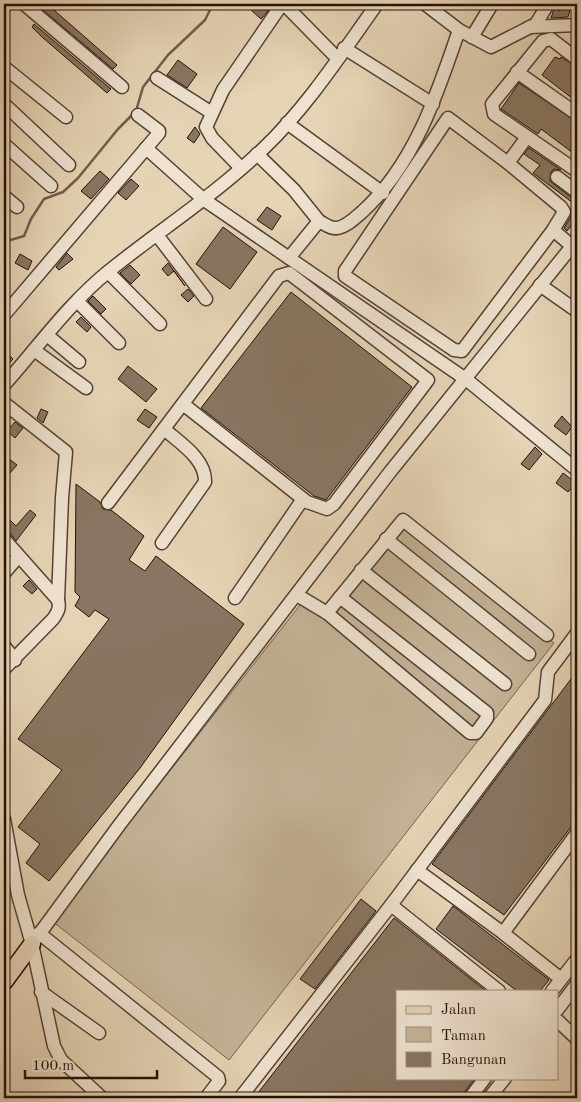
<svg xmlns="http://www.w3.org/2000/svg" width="581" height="1102" font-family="'Old Standard TT',serif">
  <rect width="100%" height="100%" fill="#e6d4b6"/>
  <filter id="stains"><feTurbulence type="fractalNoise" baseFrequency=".004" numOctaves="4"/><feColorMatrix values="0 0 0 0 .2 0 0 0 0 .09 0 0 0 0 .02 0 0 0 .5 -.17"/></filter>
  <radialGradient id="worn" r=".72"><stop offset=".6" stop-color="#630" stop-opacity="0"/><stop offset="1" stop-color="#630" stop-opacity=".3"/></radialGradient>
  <polygon fill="#c5b398" stroke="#756250" points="407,518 554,643 229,1060 52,921 304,600 326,618"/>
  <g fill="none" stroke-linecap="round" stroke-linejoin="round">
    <polyline stroke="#715d4d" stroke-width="2.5" points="4,242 24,236 31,219 44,199 63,192 78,178 118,129 136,111 143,87 168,55 205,20 213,4"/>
  </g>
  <g fill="#897662" stroke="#251008">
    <polygon points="36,4 47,4 117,65 113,69"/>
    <polygon points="255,4 260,4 268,11 261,19 250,9"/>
    <polygon points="562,4 572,4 568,17 551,18 554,9 560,11"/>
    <polygon points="34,24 111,89 107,93 42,37 32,27"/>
    <polygon points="555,57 560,59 561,57 577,67 577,102 542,75"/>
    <polygon points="178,60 197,74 187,88 167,75"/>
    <polygon points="519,83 577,122 577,156 541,129 538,134 501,109"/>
    <polygon points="195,127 200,134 194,143 187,138"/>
    <polygon points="529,148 561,170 554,169 551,172 550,181 572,198 577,200 577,206 533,173 540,165 524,154"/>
    <polygon points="100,171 109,179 91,199 81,191"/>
    <polygon points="131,179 139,186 126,200 118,193"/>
    <polygon points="577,206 577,218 567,231 564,228"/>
    <polygon points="267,207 281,216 272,230 257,220"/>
    <polygon points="223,227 257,252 230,289 196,264"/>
    <polygon points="67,253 73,259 59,270 56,267"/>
    <polygon points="20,254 32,261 28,270 15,263"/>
    <polygon points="168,263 185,286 174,271 168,276 162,269"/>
    <polygon points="130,265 140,275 131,284 120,273"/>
    <polygon points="188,289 194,296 188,302 181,295"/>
    <polygon points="291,292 412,387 326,500 314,496 201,408"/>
    <polygon points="93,296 106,309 101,314 88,301"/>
    <polygon points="81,317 91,327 87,332 76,322"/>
    <polygon points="4,350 13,359 4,369"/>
    <polygon points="128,366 157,389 146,402 118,379"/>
    <polygon points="41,409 48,412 43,423 37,418"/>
    <polygon points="145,409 157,417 149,428 137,420"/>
    <polygon points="562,416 572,427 566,435 554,426"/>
    <polygon points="15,422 23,428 15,438 7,431"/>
    <polygon points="535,447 542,454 529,470 521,464"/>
    <polygon points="4,455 17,465 10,473 4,467"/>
    <polygon points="563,473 576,483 568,492 556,483"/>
    <polygon points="76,484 100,502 103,509 111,510 144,536 129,560 145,571 156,556 244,624 140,768 49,881 26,863 40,844 18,827 62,770 18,739 109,619 95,610 89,617 75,606 80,597 75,592"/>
    <polygon points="30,510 36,515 16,541 10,533 4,531 4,524 9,519 16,526"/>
    <polygon points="29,580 37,589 32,594 23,586"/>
    <polygon points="577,671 577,819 504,915 432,864"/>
    <polygon points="361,899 376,911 315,989 300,979"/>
    <polygon points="453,906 549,980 540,991 517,991 436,929"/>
    <polygon points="394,918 486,991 397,991 397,1078 475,1078 460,1098 254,1098"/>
  </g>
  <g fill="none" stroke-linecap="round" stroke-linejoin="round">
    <defs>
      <g id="minor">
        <polyline points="24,4 122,87"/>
        <polyline points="284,4 337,58"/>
        <polyline points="425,4 459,30 491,47 536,24 548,4"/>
        <polyline points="530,27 577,25"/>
        <polyline points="472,37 492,4"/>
        <polyline points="344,48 433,104"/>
        <polyline points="577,59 551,39 543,41 492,104 494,114 577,171"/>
        <polyline points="4,67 66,117"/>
        <polyline points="517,72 577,114"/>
        <polyline points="157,78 212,113"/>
        <polyline points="4,104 69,165"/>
        <polyline points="287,123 383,193"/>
        <polyline points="4,144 51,186"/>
        <polyline points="146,148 203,199 467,380 577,470"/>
        <polyline points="257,154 294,190 319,221"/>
        <polyline points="508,163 527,137"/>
        <polyline points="241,168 212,138 206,127 223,90 282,4"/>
        <polyline points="557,177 577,192"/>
        <polyline points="4,196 17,207"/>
        <polyline points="553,230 462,351 454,350 345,276 345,271 448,118 508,163 561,207 564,212 553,230 572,246"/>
        <polyline points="157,235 206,299"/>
        <path d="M289,258l30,-37c6,3 11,8 18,7 9,-1 18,-10 25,-16 52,-47 75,-117 97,-182"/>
        <polyline points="108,272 160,324"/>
        <polyline points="540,285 577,311"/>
        <polyline points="78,302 119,343"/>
        <polyline points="4,315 159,133 159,131 138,115"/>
        <polyline points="47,335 79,362"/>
        <polyline points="34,350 86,388"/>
        <path d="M4,385c34,-38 65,-82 105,-114 51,-41 107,-77 154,-122 44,-42 79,-96 114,-145"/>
        <polyline points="4,403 66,452 62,498 58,600"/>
        <polyline points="108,503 279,276 289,273 428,380 334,504 327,509 307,502 183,404"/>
        <path d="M4,539l54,61c2,8 0,12 -5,19l-49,50"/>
        <polyline points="386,539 529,654"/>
        <path d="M162,543l43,-61c1,-23 -25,-39 -41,-53"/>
        <polyline points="361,570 505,684"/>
        <polyline points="4,573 18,557"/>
        <polyline points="297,595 327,613 470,733 476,733 487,718 487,713 340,597"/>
        <polyline points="235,598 303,499"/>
        <polyline points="327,613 403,520 547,635"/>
        <polyline points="4,646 15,660"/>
        <polyline points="4,819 18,895 32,944 54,1046 61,1060 102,1098"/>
        <polyline points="417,870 503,933 561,979"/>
        <polyline points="391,905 499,991"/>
        <polyline points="39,933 218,1077 219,1081 206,1098"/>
        <polyline points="503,933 577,833"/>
        <polyline points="32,944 120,824 390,472 577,240"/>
        <polyline points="552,991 577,959"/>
        <polyline points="41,992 99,1033"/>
        <polyline points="557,1010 577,984"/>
        <polyline points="557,1020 577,1039"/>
        <polyline points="240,1098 391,905 545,700 548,672 577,633"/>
        <polyline points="470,1098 485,1078"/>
        <polyline points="489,1098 505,1078"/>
      </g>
      <polyline id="major" points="4,982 32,944"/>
    </defs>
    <use href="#minor" stroke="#554134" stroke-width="15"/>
    <use href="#major" stroke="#251008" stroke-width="19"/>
    <use href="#minor" stroke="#efe3d0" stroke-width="12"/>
    <use href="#major" stroke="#e6d4b6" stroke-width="16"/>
  </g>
  <rect width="581" height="1102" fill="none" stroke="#e6d4b6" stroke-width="20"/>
  <rect x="5" y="5" width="571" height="1092" fill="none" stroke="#251008" stroke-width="2.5"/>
  <rect x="10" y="10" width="561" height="1082" fill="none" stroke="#251008"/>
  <rect x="396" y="990" width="162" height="90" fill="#efe3d0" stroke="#9e8f80"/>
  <rect x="406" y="1006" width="25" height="8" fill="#e6d4b6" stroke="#9e8f80"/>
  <text x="441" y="1014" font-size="15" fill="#251008">Jalan</text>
  <rect x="406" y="1027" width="25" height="15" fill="#c5b398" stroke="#9e8f80"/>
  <text x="441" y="1040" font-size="15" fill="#251008">Taman</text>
  <rect x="406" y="1052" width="25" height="15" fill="#897662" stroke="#9e8f80"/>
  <text x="441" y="1064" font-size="15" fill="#251008">Bangunan</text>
  <path d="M25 1070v8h132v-8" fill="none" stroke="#251008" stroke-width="2.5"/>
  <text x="32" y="1070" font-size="15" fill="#251008" stroke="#efe3d0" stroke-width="4" paint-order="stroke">100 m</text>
  <rect width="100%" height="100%" filter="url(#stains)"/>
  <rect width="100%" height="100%" fill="url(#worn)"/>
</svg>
